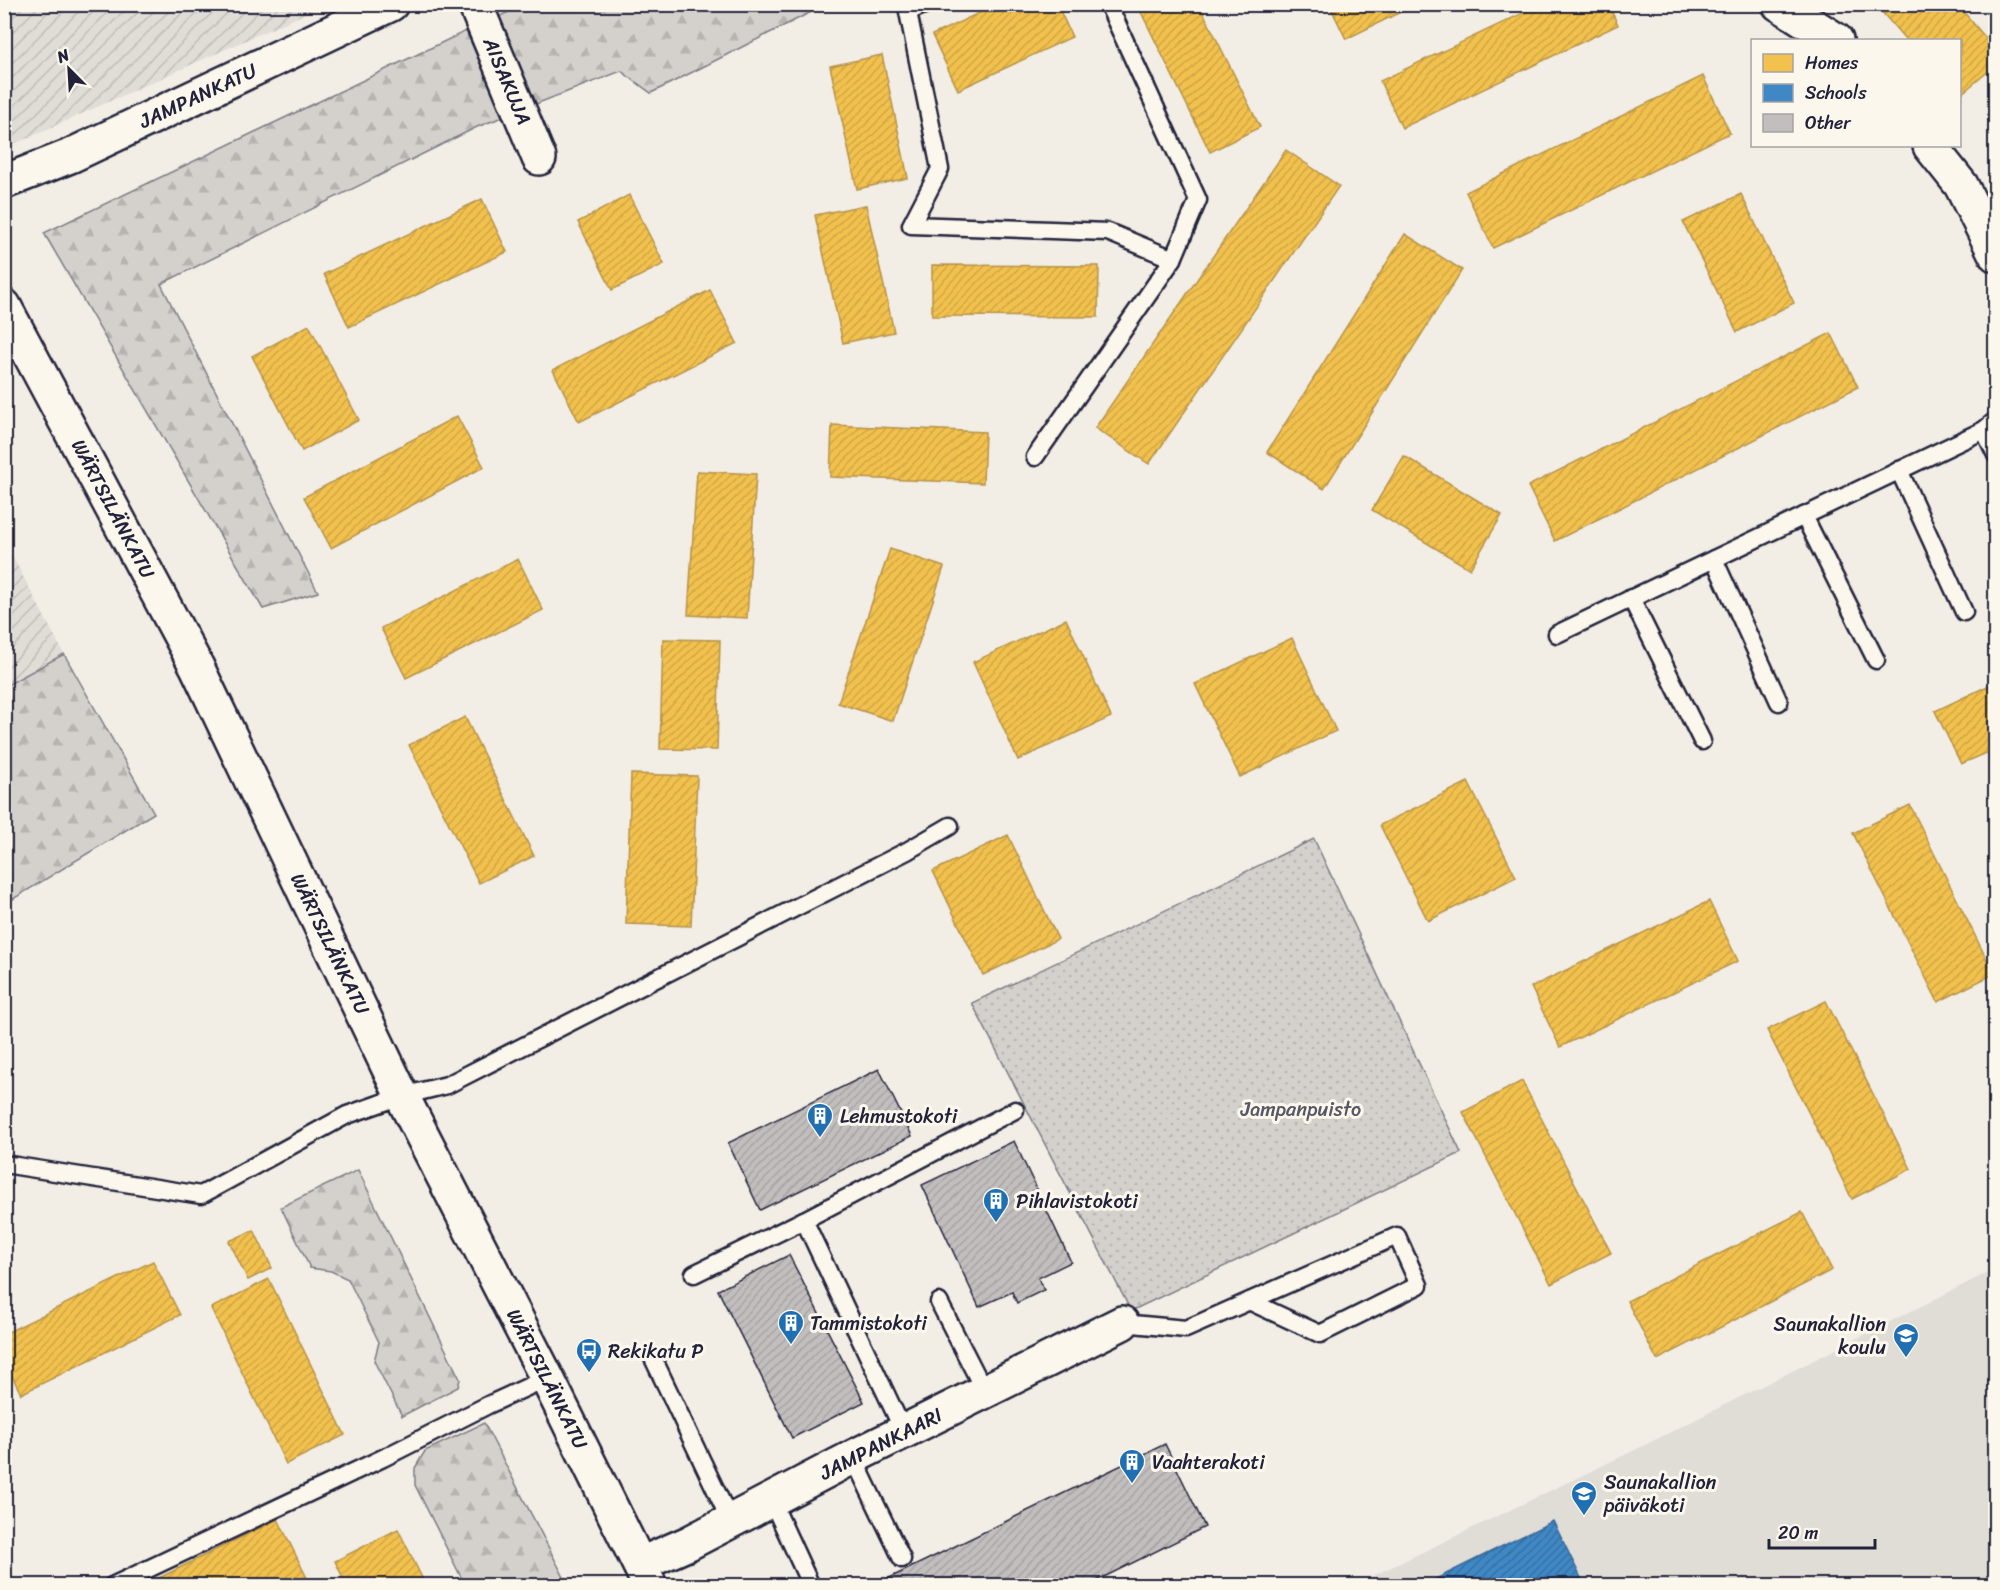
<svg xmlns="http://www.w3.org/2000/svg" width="2000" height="1590" font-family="Sriracha,sans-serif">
  <defs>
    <pattern id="industrial-furrows" width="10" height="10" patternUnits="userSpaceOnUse" patternTransform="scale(1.5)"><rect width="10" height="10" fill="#e0dcd6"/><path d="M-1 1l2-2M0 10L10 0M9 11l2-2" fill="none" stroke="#c0bcb9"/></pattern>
    <pattern id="green-dots" width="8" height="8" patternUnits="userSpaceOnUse" patternTransform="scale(1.5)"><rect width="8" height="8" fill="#d4d1cc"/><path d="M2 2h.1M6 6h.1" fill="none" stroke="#b6b3b0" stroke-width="1.8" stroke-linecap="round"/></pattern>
    <pattern id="forest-firs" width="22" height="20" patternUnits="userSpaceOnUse" patternTransform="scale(1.5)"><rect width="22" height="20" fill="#d4d1cc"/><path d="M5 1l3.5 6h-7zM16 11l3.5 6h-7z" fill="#b6b3b0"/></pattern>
    <pattern id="homes-hatch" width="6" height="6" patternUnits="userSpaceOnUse" patternTransform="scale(1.5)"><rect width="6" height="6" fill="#f2c14e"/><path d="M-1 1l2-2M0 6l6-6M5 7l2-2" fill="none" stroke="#cfa645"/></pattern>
    <pattern id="schools-hatch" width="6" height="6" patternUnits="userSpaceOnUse" patternTransform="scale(1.5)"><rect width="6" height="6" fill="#3f88c5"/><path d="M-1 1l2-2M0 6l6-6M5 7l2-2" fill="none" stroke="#346fa1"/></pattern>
    <pattern id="building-hatch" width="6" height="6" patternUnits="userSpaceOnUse" patternTransform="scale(1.5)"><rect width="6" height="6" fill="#c2bebe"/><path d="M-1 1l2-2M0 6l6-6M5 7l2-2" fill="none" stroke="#a6a3a4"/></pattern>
  </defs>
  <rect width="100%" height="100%" fill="#f2eee5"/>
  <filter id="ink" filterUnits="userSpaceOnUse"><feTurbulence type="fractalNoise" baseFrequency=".0167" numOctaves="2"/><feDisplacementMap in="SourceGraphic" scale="12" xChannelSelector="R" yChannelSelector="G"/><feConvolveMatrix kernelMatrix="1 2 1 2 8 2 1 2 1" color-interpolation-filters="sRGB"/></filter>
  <g filter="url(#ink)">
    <polygon fill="#e0dcd6" points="1995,1269 1995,1585 1352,1586 1639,1448"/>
    <g fill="url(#industrial-furrows)">
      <polygon points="5,4 324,4 324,5 10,146 4,134"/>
      <polygon points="4,540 64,654 5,686 4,686"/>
    </g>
    <polygon fill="url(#green-dots)" stroke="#7b7a84" stroke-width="1.5" points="1314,839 1461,1153 1131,1311 972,1003"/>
    <g fill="url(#forest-firs)" stroke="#7b7a84" stroke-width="1.5">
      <polygon points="525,4 825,5 651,93 621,71 533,105 496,18"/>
      <polygon points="466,31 505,116 477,127 161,284 318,592 263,609 44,233"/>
      <polygon points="64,654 154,813 5,904 5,686"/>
      <polygon points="358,1170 460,1379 458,1387 402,1416 374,1361 379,1342 348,1279 331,1271 310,1268 281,1207"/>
      <polygon points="484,1423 568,1585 465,1585 415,1485 415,1468 425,1451"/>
    </g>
    <g fill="url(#homes-hatch)" stroke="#b49148" stroke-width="1.5">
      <polygon points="998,4 1057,4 1072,37 958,90 932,35"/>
      <polygon points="1137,4 1199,4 1260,127 1210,152"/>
      <polygon points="1329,4 1400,4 1403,11 1346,39"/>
      <polygon points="1542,4 1608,4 1618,25 1402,128 1380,81"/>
      <polygon points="1875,4 1957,4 1996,50 1996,65 1960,95 1960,40 1906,40"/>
      <polygon points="882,55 908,178 857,189 830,66"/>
      <polygon points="1703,76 1730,133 1493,248 1466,192"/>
      <polygon points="1286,150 1339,186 1149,464 1095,428"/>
      <polygon points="1741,194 1794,303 1737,332 1683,222"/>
      <polygon points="629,195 664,264 612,290 578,222"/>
      <polygon points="482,199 507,252 349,327 324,274"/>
      <polygon points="866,205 894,332 843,343 815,215"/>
      <polygon points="1405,234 1462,270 1324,489 1267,452"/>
      <polygon points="932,265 1099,266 1098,317 932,316"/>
      <polygon points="710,290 737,343 579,422 553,370"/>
      <polygon points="309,325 359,420 302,451 252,356"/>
      <polygon points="1831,333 1858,387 1555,541 1528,486"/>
      <polygon points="457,416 484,467 331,548 304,497"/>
      <polygon points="832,425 985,432 983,483 830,477"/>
      <polygon points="1404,456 1502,515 1470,569 1372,510"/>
      <polygon points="697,471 756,474 747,618 688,615"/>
      <polygon points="890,549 944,567 893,721 838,703"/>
      <polygon points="518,559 543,610 406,678 381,628"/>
      <polygon points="1066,619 1111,717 1018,760 973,662"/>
      <polygon points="1292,638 1336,731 1240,777 1195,684"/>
      <polygon points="663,639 720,640 717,750 660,749"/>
      <polygon points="1996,682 1996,749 1961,764 1935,711"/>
      <polygon points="465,717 534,856 479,883 409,745"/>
      <polygon points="631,774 697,776 691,926 626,924"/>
      <polygon points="1468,782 1516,877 1428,921 1380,825"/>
      <polygon points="1910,805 1994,974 1938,1002 1853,833"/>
      <polygon points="1008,835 1058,939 983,975 933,871"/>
      <polygon points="1709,901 1738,961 1560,1047 1531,987"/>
      <polygon points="1826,1001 1911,1169 1852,1199 1767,1030"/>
      <polygon points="1522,1081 1611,1253 1551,1284 1463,1112"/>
      <polygon points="1802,1212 1832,1270 1657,1360 1627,1301"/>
      <polygon points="254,1230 272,1268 248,1280 229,1241"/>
      <polygon points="153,1261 180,1315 21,1394 4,1360 4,1334"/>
      <polygon points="269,1279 345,1435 286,1464 211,1308"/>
      <polygon points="278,1519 307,1578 293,1586 143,1586"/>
      <polygon points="398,1529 426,1586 347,1586 335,1561"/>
    </g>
    <polygon fill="url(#schools-hatch)" stroke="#36699c" stroke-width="1.5" points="1553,1521 1585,1586 1422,1586"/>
    <g fill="url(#building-hatch)" stroke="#22223b" stroke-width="1.5">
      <polygon points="879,1069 912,1136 760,1210 728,1143"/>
      <polygon points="1014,1141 1071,1262 1038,1278 1044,1290 1017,1303 1012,1292 979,1307 922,1185"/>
      <polygon points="789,1255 864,1402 792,1438 718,1290"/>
      <polygon points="1165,1444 1205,1527 1086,1586 873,1586"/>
    </g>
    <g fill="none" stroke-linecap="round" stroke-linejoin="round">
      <defs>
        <g id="service">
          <polyline points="926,4 908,12 940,169 911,225 1108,232 1173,259"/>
          <polyline points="1984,430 1996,455"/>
          <polyline points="1035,457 1173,259 1198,200 1108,4"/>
          <polyline points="1899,470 1964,612"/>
          <polyline points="1804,516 1876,660"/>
          <polyline points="1714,559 1779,702"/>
          <polyline points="1631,598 1702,741"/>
          <polyline points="1557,634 1984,430 1996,420"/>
          <polyline points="4,1164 201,1195 347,1115 402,1096 447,1085 907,851 950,826"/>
          <polyline points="804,1220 904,1432"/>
          <polyline points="694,1274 804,1220 1015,1110"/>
          <polyline points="939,1302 985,1392"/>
          <polyline points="1122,1323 1186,1329 1397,1236 1419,1285 1320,1334 1249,1301"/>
          <polyline points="652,1356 730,1520"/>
          <polyline points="853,1457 902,1559"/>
          <polyline points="771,1499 811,1586"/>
          <polyline points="112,1586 383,1458 488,1405 547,1378"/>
        </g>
        <g id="minor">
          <polyline points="475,4 539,158"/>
          <polyline points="1779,4 1836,40"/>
          <polyline points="1930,146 1961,185 1996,255"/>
          <polyline points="4,182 70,156 391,4"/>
          <polyline points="641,1564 689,1543 853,1457 1122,1323"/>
        </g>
        <polyline id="tertiary" points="4,306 197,667 402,1096 547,1378 650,1586"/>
      </defs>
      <use href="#service" stroke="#22223b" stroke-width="21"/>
      <use href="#minor" stroke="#22223b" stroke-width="38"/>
      <use href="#tertiary" stroke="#22223b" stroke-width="38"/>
      <use href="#service" stroke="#fbf7ec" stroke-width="16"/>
      <use href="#minor" stroke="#fbf7ec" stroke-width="33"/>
      <use href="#tertiary" stroke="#fbf7ec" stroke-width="33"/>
    </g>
  </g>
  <defs>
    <symbol id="building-pin" viewBox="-11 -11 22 30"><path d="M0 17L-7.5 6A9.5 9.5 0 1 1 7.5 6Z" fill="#1f6fb2" stroke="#fbf7ec"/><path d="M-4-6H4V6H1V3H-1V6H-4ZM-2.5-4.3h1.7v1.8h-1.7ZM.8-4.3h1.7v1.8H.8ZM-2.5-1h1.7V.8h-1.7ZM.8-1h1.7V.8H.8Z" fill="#fff"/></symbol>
    <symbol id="school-pin" viewBox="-11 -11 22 30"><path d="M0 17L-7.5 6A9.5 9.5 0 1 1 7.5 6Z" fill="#1f6fb2" stroke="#fbf7ec"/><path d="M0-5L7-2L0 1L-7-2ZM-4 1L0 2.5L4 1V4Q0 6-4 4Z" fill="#fff"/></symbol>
    <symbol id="bus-pin" viewBox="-11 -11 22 30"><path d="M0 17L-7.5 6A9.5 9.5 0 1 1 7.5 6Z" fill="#1f6fb2" stroke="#fbf7ec"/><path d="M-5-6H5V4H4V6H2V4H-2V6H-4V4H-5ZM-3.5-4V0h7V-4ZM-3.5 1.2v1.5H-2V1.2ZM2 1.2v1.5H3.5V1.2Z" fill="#fff"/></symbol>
  </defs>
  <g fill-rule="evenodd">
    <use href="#building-pin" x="805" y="1101" width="30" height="40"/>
    <use href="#building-pin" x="981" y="1186" width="30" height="40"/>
    <use href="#building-pin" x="776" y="1308" width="30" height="40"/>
    <use href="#school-pin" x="1891" y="1321" width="30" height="40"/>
    <use href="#bus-pin" x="574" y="1336" width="30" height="40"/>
    <use href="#building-pin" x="1117" y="1447" width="30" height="40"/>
    <use href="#school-pin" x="1569" y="1479" width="30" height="40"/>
  </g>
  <g text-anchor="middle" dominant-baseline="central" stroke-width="6" stroke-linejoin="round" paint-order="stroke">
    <g font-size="20" fill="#22223b" stroke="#fbf7ec">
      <text transform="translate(507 81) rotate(67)">AISAKUJA</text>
      <text transform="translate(198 96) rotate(-25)">JAMPANKATU</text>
      <text transform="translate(113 509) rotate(62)">WÄRTSILÄNKATU</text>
      <text transform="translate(330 944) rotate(64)">WÄRTSILÄNKATU</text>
      <text transform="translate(547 1379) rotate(63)">WÄRTSILÄNKATU</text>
      <text transform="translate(881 1444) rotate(-27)">JAMPANKAARI</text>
    </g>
    <g font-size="20" fill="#575766" stroke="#fbf7ec">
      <text x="1301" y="1109">Jampanpuisto</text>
    </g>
    <g font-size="20" fill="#22223b" stroke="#fbf7ec" text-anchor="start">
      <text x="840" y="1116">Lehmustokoti</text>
      <text x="1016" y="1201">Pihlavistokoti</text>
      <text x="810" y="1323">Tammistokoti</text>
      <text x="1886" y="1324" text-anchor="end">Saunakallion<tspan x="1886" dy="23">koulu</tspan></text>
      <text x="608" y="1351">Rekikatu P</text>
      <text x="1152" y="1462">Vaahterakoti</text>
      <text x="1604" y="1482">Saunakallion<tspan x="1604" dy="23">päiväkoti</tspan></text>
    </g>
  </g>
  <rect width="2000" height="1590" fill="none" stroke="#fbf7ec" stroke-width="24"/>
  <rect x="12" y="12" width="1976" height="1566" fill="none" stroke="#22223b" stroke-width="2" filter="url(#ink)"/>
  <rect x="1751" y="39" width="210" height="108" fill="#fbf7ec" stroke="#a4a2a5" stroke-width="1.5"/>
  <rect x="1763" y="54" width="30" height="18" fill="#f2c14e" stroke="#a4a2a5" stroke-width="1.5"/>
  <text x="1805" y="69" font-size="18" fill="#22223b">Homes</text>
  <rect x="1763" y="84" width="30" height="18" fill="#3f88c5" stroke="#a4a2a5" stroke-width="1.5"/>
  <text x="1805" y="99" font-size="18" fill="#22223b">Schools</text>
  <rect x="1763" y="114" width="30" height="18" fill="#c2bebe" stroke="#a4a2a5" stroke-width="1.5"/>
  <text x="1805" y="129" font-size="18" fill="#22223b">Other</text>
  <g transform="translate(69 69) rotate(336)" stroke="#fbf7ec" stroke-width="4.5" paint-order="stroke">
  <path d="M0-4.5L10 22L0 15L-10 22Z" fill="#22223b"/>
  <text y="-9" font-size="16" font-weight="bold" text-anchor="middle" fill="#22223b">N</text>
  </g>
  <path d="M1769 1539v9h106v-9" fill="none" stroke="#22223b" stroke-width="3"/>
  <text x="1778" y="1539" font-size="18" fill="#22223b" stroke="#fbf7ec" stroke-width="4.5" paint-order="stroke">20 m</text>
</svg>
